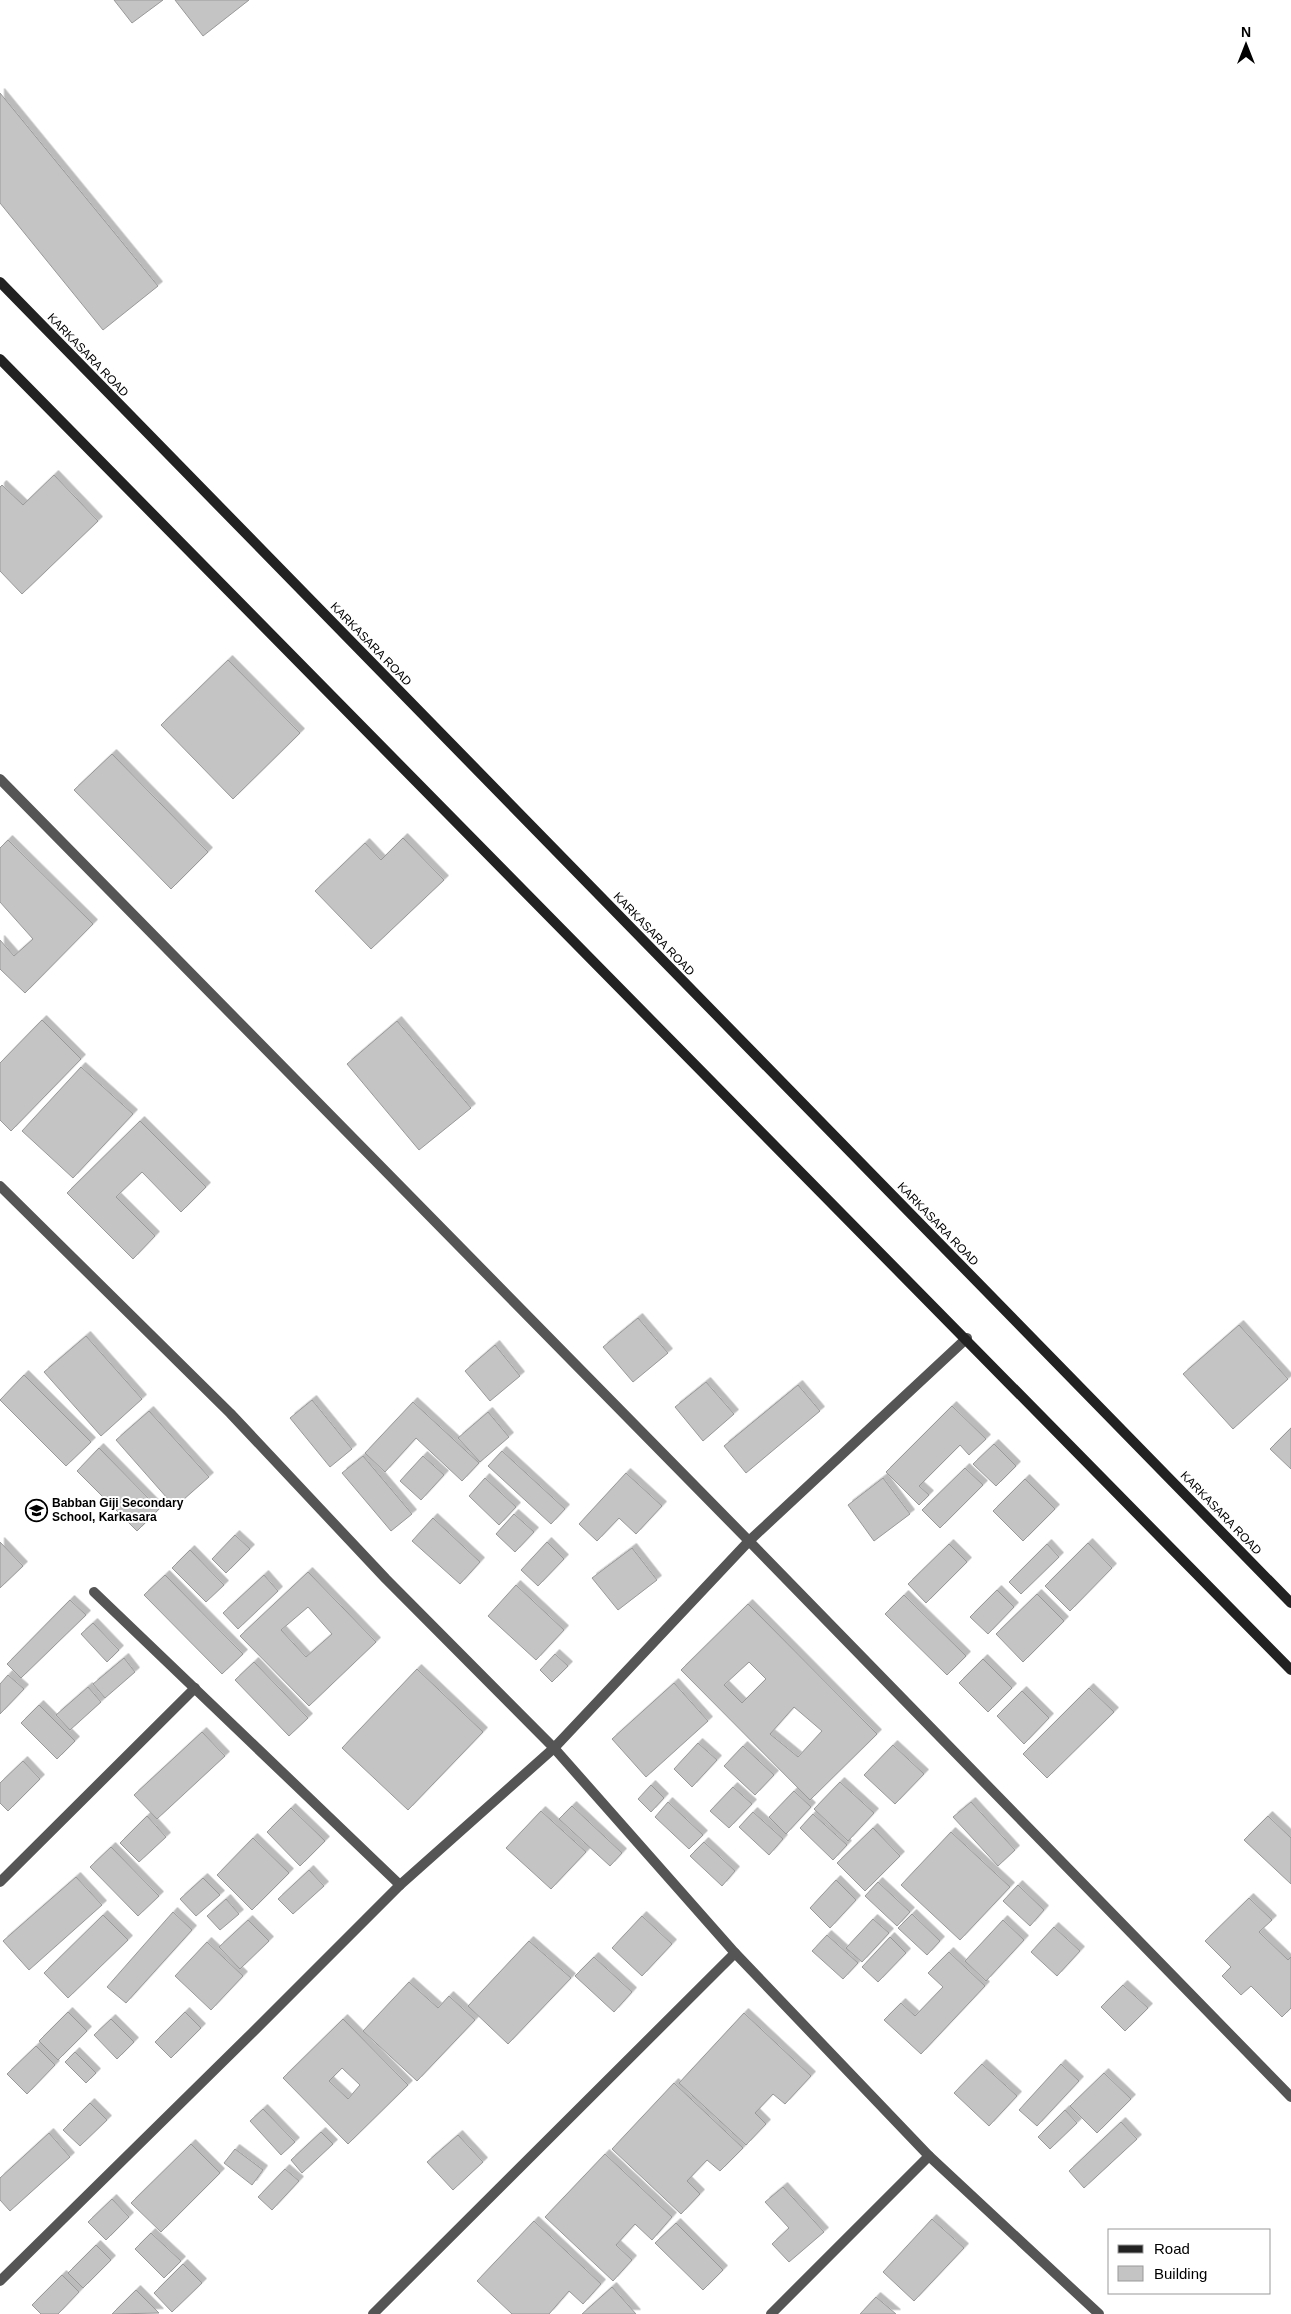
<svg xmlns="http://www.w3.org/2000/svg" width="1291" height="2314" font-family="Arial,sans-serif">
  <defs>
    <filter id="shadow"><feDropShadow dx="4.5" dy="-4.5" stdDeviation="0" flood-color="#0004"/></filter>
  </defs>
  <rect width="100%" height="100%" fill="#fff"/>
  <g fill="#c4c4c4" stroke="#999" fill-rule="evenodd" filter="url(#shadow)">
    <polygon points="114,0 163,0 132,23"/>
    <polygon points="175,0 249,0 203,36"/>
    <polygon points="0,93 158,286 103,330 0,203"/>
    <polygon points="54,475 98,521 22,594 0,571 0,487 2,485 23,505"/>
    <polygon points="228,660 300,733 233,799 161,725"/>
    <polygon points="112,754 208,852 171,889 74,790"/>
    <polygon points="403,838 444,880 371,949 315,891 365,843 381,860"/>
    <polygon points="8,840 93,924 25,993 0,969 0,940 14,956 33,939 0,902 0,848"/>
    <polygon points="42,1020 81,1059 11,1131 0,1120 0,1063"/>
    <polygon points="397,1021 471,1108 419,1150 347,1064"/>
    <polygon points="81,1067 133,1114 73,1178 22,1131"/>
    <polygon points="140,1121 206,1187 181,1212 142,1172 116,1197 155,1236 133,1259 67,1193"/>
    <polygon points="638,1318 668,1353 633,1382 603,1347"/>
    <polygon points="1239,1325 1288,1379 1233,1429 1183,1374"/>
    <polygon points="86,1336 142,1399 101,1436 44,1372"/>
    <polygon points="495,1345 520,1376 490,1401 465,1371"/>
    <polygon points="24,1375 91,1442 66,1466 0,1400"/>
    <polygon points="706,1382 734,1414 703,1441 675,1407"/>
    <polygon points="798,1385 820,1411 746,1473 724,1446"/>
    <polygon points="312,1400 352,1449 330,1467 290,1418"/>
    <polygon points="413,1402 479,1463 462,1481 416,1438 385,1472 365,1453"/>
    <polygon points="952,1406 986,1439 969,1455 960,1445 919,1486 929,1495 919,1505 886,1472"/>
    <polygon points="149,1411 209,1477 175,1507 116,1440"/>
    <polygon points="488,1412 509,1437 480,1462 458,1438"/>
    <polygon points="1291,1428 1291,1469 1270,1449"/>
    <polygon points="994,1444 1016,1466 996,1486 973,1464"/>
    <polygon points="99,1448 159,1509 137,1531 77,1471"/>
    <polygon points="502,1451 565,1509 551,1524 488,1466"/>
    <polygon points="363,1456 412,1514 391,1531 342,1473"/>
    <polygon points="423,1456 444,1475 421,1500 400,1481"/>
    <polygon points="965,1468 983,1485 940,1528 922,1510"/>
    <polygon points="626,1473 662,1506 636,1534 619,1518 597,1541 579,1524"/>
    <polygon points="485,1478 516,1507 499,1525 469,1496"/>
    <polygon points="883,1478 910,1514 874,1541 848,1505"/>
    <polygon points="1025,1479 1055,1509 1023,1541 993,1511"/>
    <polygon points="514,1514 534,1532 515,1552 496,1534"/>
    <polygon points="433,1518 480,1562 460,1584 412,1541"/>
    <polygon points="235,1535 250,1549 226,1573 212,1559"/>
    <polygon points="0,1542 23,1566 0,1588"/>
    <polygon points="547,1542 564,1559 538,1586 521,1570"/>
    <polygon points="1088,1543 1112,1568 1070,1611 1045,1586"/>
    <polygon points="949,1544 967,1562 926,1603 908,1584"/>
    <polygon points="1047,1544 1059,1557 1021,1594 1009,1582"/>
    <polygon points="632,1548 657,1580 618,1610 592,1578"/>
    <polygon points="190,1550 224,1585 206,1602 172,1568"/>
    <path d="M308,1572l68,70 -67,64 -69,-70zM308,1607l24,27 -26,23 -25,-27z"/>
    <polygon points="165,1575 243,1654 222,1674 144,1595"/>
    <polygon points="264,1575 278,1591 238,1629 223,1613"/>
    <polygon points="516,1585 564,1630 536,1660 488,1616"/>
    <polygon points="997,1590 1014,1607 988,1634 970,1617"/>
    <polygon points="1037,1594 1064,1621 1023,1662 996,1634"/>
    <polygon points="904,1595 966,1656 947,1675 885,1614"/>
    <polygon points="70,1600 86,1615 21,1678 7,1664"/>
    <path d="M748,1604l129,130 -67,66 -129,-130zM749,1662l17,17 -24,24 -18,-18zM794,1707l28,24 -24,26 -28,-23z"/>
    <polygon points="93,1623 119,1650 107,1662 81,1634"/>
    <polygon points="555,1654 568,1666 552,1682 540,1670"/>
    <polygon points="124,1658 135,1672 105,1698 93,1684"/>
    <polygon points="983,1659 1012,1688 988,1712 959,1683"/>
    <polygon points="254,1662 308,1718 289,1736 235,1680"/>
    <polygon points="417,1669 483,1732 408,1810 342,1748"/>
    <polygon points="8,1675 24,1689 0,1714 0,1684"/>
    <polygon points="674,1683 708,1721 646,1777 612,1739"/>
    <polygon points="88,1687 101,1702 70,1730 56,1715"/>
    <polygon points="1089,1688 1114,1712 1047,1778 1023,1754"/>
    <polygon points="1022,1691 1049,1718 1024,1744 997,1716"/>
    <polygon points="39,1705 75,1741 57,1759 21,1723"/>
    <polygon points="202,1732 225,1756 157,1819 134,1795"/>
    <polygon points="698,1743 717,1760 692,1787 674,1769"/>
    <polygon points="893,1745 924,1774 895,1804 864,1775"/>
    <polygon points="743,1746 774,1775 755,1795 724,1766"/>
    <polygon points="23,1761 40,1779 8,1811 0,1803 0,1783"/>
    <polygon points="840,1782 874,1813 848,1841 814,1809"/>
    <polygon points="651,1785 664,1798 651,1812 638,1799"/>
    <polygon points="733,1787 752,1804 729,1828 710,1811"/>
    <polygon points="794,1791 811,1807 786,1834 769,1817"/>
    <polygon points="668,1802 703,1835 689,1849 655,1817"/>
    <polygon points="971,1802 1015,1850 998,1866 953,1817"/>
    <polygon points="572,1806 622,1853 610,1866 559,1819"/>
    <polygon points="291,1808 325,1841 300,1866 267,1832"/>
    <polygon points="541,1811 586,1852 551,1889 506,1848"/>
    <polygon points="753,1812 783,1839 769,1855 739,1827"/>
    <polygon points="813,1814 847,1845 833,1860 800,1828"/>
    <polygon points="147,1816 166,1837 139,1862 120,1843"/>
    <polygon points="1268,1816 1291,1838 1291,1884 1244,1840"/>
    <polygon points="873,1828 900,1856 865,1891 837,1863"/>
    <polygon points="951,1832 1010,1887 960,1940 901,1885"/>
    <polygon points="253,1838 289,1873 252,1910 217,1875"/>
    <polygon points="704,1842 735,1871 722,1886 690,1856"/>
    <polygon points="111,1847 159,1896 138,1916 90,1867"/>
    <polygon points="309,1870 324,1886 293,1914 278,1899"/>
    <polygon points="76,1877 102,1905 29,1970 3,1941"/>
    <polygon points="203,1878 220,1895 196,1916 180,1899"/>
    <polygon points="836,1880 856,1900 830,1928 810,1908"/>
    <polygon points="878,1882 910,1912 897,1926 865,1896"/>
    <polygon points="1018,1885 1044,1910 1030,1926 1003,1901"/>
    <polygon points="1249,1898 1272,1920 1259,1932 1288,1960 1291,1957 1291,2008 1282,2017 1251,1986 1241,1995 1222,1976 1231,1967 1205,1941"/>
    <polygon points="226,1899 239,1914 220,1930 207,1916"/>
    <polygon points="173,1912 192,1930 126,2003 107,1987"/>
    <polygon points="912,1914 940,1941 927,1955 898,1928"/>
    <polygon points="103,1915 128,1940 68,1998 44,1973"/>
    <polygon points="642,1916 672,1944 642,1976 612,1948"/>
    <polygon points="873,1919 889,1933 862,1962 846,1948"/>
    <polygon points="248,1920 269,1941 240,1969 219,1947"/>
    <polygon points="1003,1920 1024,1940 986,1981 965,1961"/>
    <polygon points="1054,1927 1080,1951 1057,1976 1031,1952"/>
    <polygon points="827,1935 858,1963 843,1979 812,1951"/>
    <polygon points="890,1937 906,1953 878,1982 862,1967"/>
    <polygon points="529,1941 571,1978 508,2044 468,2006"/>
    <polygon points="207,1942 243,1976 211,2010 175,1976"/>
    <polygon points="949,1952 985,1986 921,2054 884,2020 901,2003 915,2016 943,1987 928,1973"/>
    <polygon points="594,1957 632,1992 614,2012 575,1976"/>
    <polygon points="409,1982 438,2008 449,1996 475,2020 417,2081 363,2031"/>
    <polygon points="1123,1985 1148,2008 1125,2031 1101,2007"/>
    <polygon points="68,2012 87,2031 58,2060 39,2041"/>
    <polygon points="185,2012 201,2028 171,2058 155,2042"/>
    <polygon points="744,2013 811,2076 785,2104 773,2094 755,2113 766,2124 746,2145 679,2083"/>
    <polygon points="111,2019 134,2042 117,2059 94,2035"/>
    <path d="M343,2019l65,66 -60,59 -65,-66zM342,2068l18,17 -12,14 -19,-18z"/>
    <polygon points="36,2046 55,2065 27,2094 7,2074"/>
    <polygon points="75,2052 96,2073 86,2083 65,2062"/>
    <polygon points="982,2064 1017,2096 989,2126 954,2093"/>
    <polygon points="1061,2064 1079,2081 1037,2126 1019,2110"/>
    <polygon points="1104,2073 1131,2099 1097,2133 1070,2106"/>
    <polygon points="674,2083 743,2148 720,2171 707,2160 687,2181 700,2194 681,2214 612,2149"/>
    <polygon points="90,2103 107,2120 80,2146 63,2130"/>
    <polygon points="263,2109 295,2142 281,2155 250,2121"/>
    <polygon points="1065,2110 1077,2123 1050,2149 1038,2137"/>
    <polygon points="1121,2122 1137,2139 1084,2188 1069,2171"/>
    <polygon points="321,2132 333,2144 302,2173 291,2160"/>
    <polygon points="49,2133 70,2157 10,2211 0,2200 0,2178"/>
    <polygon points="458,2135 483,2162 453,2190 427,2162"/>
    <polygon points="191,2144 220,2173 161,2232 131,2203"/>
    <polygon points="235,2149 263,2170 252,2185 224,2163"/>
    <polygon points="605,2154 672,2217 652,2240 635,2224 616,2245 632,2260 613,2281 545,2217"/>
    <polygon points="285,2169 299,2181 272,2210 258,2197"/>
    <polygon points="783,2187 824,2232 789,2262 772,2244 789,2228 765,2202"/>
    <polygon points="112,2199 129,2217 106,2240 88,2222"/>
    <polygon points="932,2219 964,2248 914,2301 883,2272"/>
    <polygon points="534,2221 601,2284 583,2304 569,2291 549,2314 512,2314 477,2281"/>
    <polygon points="676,2223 723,2270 703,2290 655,2243"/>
    <polygon points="151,2233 181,2261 164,2278 135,2249"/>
    <polygon points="96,2245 111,2260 83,2288 68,2273"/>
    <polygon points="183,2264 202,2283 172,2312 154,2293"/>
    <polygon points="62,2275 79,2292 58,2314 41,2314 32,2305"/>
    <polygon points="612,2287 636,2314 582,2314"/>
    <polygon points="136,2290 159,2313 112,2314"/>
    <polygon points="876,2297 896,2314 860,2314"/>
  </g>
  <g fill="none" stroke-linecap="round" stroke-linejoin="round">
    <g stroke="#555" stroke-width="10">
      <polyline points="0,779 749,1541 1291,2097"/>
      <polyline points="0,1186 230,1413 386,1579 554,1748 735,1953 929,2156 1099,2314"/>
      <polyline points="94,1592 400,1885"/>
      <polyline points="0,1882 195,1688"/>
      <polyline points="0,2281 252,2033 400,1885 554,1748 749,1541 967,1338"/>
      <polyline points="373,2314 735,1953"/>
      <polyline points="771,2314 929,2156"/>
    </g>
    <g stroke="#222" stroke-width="10">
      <polyline points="0,282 1291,1603"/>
      <polyline points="0,359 1291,1670"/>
    </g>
  </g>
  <defs>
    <symbol id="school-ring" viewBox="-11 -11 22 22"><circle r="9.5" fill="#fff" stroke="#000" stroke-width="1.5"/><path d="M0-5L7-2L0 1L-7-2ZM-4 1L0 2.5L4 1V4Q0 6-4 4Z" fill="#000"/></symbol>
  </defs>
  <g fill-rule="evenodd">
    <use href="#school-ring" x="24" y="1498" width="25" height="25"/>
  </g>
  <g text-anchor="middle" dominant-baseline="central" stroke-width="4" stroke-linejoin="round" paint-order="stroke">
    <g font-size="12" fill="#000" stroke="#fff">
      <text transform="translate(88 355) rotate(46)">KARKASARA ROAD</text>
      <text transform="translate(371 644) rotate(46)">KARKASARA ROAD</text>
      <text transform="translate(654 934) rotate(46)">KARKASARA ROAD</text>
      <text transform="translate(938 1224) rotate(46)">KARKASARA ROAD</text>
      <text transform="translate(1221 1513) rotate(46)">KARKASARA ROAD</text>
    </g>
    <g font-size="12" font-weight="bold" fill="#000" stroke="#fff" text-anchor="start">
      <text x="52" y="1503">Babban Giji Secondary<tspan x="52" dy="14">School, Karkasara</tspan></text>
    </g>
  </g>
  <rect x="1108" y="2229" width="162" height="65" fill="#ffffff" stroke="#999999"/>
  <rect x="1118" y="2245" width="25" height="8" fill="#222222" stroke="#999999"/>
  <text x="1154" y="2254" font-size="15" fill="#000000">Road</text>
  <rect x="1118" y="2266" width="25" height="15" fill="#c4c4c4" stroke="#999999"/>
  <text x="1154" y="2279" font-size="15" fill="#000000">Building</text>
  <g transform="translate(1246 45)" stroke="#ffffff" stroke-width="4" paint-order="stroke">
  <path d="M0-4L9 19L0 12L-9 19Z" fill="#000000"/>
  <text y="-8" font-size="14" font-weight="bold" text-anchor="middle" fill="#000000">N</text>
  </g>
</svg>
